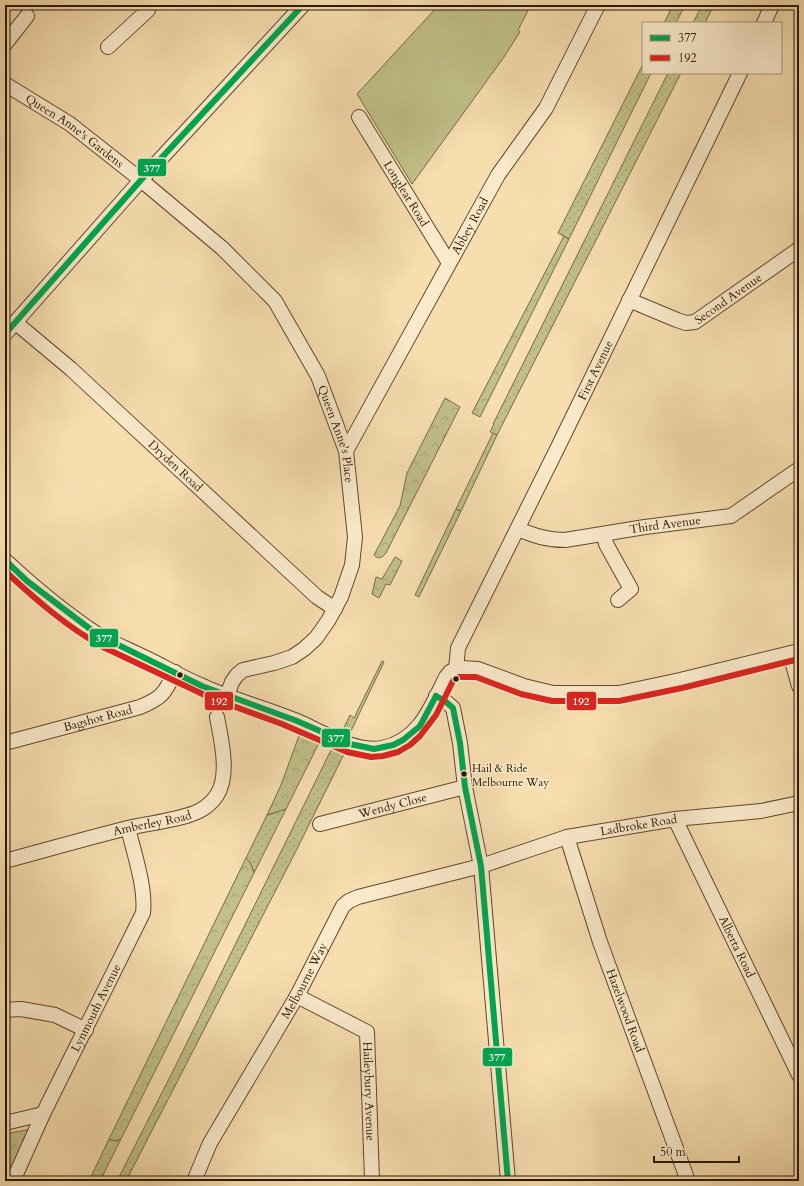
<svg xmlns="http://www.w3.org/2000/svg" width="804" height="1186" font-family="Cardo,serif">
  <defs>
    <pattern id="grass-dots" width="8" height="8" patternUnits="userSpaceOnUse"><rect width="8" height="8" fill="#c0c088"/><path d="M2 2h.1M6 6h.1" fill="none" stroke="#a5a474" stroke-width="1.8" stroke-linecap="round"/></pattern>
    <pattern id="forest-crowns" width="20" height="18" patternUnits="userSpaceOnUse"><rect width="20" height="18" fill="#c0c088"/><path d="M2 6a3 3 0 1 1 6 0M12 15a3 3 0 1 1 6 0" fill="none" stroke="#a5a474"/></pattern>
  </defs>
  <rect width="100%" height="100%" fill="#f7deaf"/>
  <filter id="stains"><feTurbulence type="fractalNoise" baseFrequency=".005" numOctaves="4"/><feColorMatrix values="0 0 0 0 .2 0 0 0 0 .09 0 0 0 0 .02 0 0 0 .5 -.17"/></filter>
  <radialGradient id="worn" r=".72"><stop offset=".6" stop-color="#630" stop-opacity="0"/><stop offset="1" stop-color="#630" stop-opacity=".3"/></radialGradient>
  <g fill="url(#grass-dots)" stroke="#766b44">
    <polygon points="673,5 685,5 676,23 664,23"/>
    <polygon points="702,5 714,5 705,23 693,23"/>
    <polygon points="643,64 643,73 651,73 569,239 558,233"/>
    <polygon points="668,73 681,73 497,435 490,432 494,424 493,424"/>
    <polygon points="456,509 461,511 419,597 415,595"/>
    <polygon points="332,748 344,754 296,851 126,1181 117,1181 175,1067"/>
    <polygon points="286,809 254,873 251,864 246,858 267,815"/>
    <polygon points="109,1139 115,1141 121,1139 100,1181 89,1181"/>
  </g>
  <g fill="url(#forest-crowns)" stroke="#766b44">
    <polygon points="564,236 569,239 480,417 472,413"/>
    <polygon points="445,398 460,407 386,553 382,557 378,558 374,555 400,506 407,473"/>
    <polygon points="493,433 497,435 461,511 456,509"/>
    <polygon points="395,557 402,561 390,585 386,584 379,598 372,594 376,577 382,579"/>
    <polygon points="382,661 384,662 350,733 343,730 350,715 354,718"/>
    <polygon points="300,733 320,741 286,809 267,815 281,785"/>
    <polygon points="246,858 251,864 254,873 121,1139 115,1141 109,1139"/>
    <polygon points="31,1129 5,1181 5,1134"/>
  </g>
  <polygon fill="#c0c088" stroke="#766b44" points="436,5 531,5 518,30 520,32 504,57 412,184 357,94 437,7"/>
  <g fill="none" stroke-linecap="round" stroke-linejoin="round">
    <defs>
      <g id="minor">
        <polyline points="764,23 772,5"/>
        <polyline points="5,44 27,16"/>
        <polyline points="108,47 148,10 143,5"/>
        <path id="s1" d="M5,84l65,40 71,56 81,68 53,53 43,75 28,75 9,86 -3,28 -11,32 -13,24 -12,17 -12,11 -12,8 -18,6 -31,7 -6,5 -5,7 -5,14"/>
        <path id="s2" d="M359,117l90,146"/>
        <path id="s3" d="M629,300l48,20 9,3 9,-1 104,-73"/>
        <path id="s4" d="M16,323l55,46 246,228 18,12"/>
        <polyline points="5,334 141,180 303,5"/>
        <path id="s5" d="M346,451l152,-276 48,-67 52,-103"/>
        <path id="s6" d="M518,529c17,7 29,11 47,11l80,-13 86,-11 68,-47"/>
        <polyline points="604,534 606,544 631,589 618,600"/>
        <path d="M5,560c29,27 59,52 92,74 15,9 33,16 49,24 19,9 37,20 57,28 30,14 63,22 94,35 24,10 58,32 85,27 37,-7 49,-41 64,-71l4,-5 6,-3 5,-1 17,1 46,17 29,7h66l61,-13 119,-29"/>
        <polyline points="790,654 799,686"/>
        <path id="s7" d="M456,669l2,-21 100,-201 182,-374"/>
        <polyline points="436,696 445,701 453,708 460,743 465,787 481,866 508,1181"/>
        <path id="s8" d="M5,743l135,-36c22,-9 25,-14 35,-35"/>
        <path id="s9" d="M675,819l124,256"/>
        <path id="s10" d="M320,824l145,-37"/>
        <path id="s11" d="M567,837l33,105 88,239"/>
        <path id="s12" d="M5,861c41,-11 82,-23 123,-33 21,-5 53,-8 71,-17 8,-4 14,-10 18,-16 13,-20 4,-56 0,-78"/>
        <path id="s13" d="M297,996l70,36 5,149"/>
        <polyline points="5,1010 21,1009 55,1015 86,1030"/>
        <polyline points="5,1123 43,1114"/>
        <path id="s14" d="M13,1181l30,-67 100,-201c3,-25 -9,-60 -15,-85"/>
        <path id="s15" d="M194,1181l16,-38 87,-147 46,-90 6,-5 9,-4 123,-31 86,-29 108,-18 86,-8 38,-8"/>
      </g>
    </defs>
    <use href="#minor" stroke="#5f482c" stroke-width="16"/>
    <use href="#minor" stroke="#faeacb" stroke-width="14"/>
    <defs>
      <g id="bus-1">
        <polyline points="5,334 141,180 303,5"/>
        <polyline points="5,560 27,581 98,635 202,686 297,721 350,744 374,749 393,745 403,740 420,726 436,696"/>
        <polyline points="436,696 445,701 453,708 460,743 465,787 481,866 508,1181"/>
      </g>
      <path id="bus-2" d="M5,571c30,28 63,57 100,77l106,50 71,26 65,28 24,5 12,-1 15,-4 12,-7 10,-9 16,-21 17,-34 6,-4h17l45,17 31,7h67l63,-13 117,-29"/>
    </defs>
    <use href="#bus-1" stroke="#faeacb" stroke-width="9"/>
    <use href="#bus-2" stroke="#faeacb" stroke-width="9"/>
    <use href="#bus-1" stroke="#00a651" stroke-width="6"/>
    <use href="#bus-2" stroke="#dc241f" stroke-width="6"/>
  </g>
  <g fill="#2c1600" stroke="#faeacb" stroke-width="1.5">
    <circle cx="180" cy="675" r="3.5"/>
    <circle cx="456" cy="679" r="3.5"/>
    <circle cx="464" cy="774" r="3.5"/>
  </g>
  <g text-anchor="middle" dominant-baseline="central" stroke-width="3" stroke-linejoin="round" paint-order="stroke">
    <g font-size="11" fill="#2c1600" stroke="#faeacb" text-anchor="start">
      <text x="472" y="768">Hail &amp; Ride<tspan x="472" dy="14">Melbourne Way</tspan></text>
    </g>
    <g font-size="12" fill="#2c1600" stroke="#faeacb">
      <text stroke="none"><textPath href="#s1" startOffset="84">Queen Anne's Gardens</textPath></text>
      <text stroke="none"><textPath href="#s2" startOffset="90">Longleat Road</textPath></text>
      <text stroke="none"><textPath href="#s5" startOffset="257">Abbey Road</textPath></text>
      <text stroke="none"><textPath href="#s3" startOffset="111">Second Avenue</textPath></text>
      <text stroke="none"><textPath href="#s7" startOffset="331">First Avenue</textPath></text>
      <text stroke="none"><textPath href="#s1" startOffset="495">Queen Anne's Place</textPath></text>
      <text stroke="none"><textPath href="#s4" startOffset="214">Dryden Road</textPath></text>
      <text stroke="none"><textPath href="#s6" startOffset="150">Third Avenue</textPath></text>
      <text stroke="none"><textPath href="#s8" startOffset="96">Bagshot Road</textPath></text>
      <text stroke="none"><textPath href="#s10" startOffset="75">Wendy Close</textPath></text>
      <text stroke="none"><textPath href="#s12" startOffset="152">Amberley Road</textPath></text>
      <text stroke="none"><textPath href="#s15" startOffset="621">Ladbroke Road</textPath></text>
      <text stroke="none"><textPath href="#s9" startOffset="142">Alberta Road</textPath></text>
      <text stroke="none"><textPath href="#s15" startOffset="229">Melbourne Way</textPath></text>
      <text stroke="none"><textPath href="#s14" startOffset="192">Lynmouth Avenue</textPath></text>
      <text stroke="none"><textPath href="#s11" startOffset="183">Hazelwood Road</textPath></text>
      <text stroke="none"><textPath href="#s13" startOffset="138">Haileybury Avenue</textPath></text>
    </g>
  </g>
  <g stroke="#faeacb" stroke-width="1.5">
    <rect x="137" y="158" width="30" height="19" rx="4" fill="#00a651"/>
    <rect x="89" y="628" width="30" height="20" rx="4" fill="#00a651"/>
    <rect x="566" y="691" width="31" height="20" rx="4" fill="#dc241f"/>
    <rect x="204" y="691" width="30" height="20" rx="4" fill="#dc241f"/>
    <rect x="321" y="728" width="30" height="20" rx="4" fill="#00a651"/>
    <rect x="482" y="1047" width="31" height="20" rx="4" fill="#00a651"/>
  </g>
  <g font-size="11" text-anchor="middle" font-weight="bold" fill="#fff">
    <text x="152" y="172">377</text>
    <text x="104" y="642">377</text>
    <text x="581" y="705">192</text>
    <text x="219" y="705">192</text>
    <text x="336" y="742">377</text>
    <text x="497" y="1061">377</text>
  </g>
  <rect width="804" height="1186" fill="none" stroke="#f7deaf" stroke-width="20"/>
  <rect x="6" y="6" width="792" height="1174" fill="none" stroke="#2c1600" stroke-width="2"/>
  <rect x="10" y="10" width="784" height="1166" fill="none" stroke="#2c1600"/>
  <rect x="642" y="22" width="140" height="52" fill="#faeacb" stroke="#a8957a"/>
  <rect x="650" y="35" width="20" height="6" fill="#00a651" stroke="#a8957a"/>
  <text x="678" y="42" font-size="12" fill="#2c1600">377</text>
  <rect x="650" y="55" width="20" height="6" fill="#dc241f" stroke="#a8957a"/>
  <text x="678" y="62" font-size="12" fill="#2c1600">192</text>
  <path d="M654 1156v6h85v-6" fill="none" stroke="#2c1600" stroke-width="2"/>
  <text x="660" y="1156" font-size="12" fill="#2c1600" stroke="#faeacb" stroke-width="3" paint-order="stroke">50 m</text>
  <rect width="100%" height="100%" filter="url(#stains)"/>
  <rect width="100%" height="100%" fill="url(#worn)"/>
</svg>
